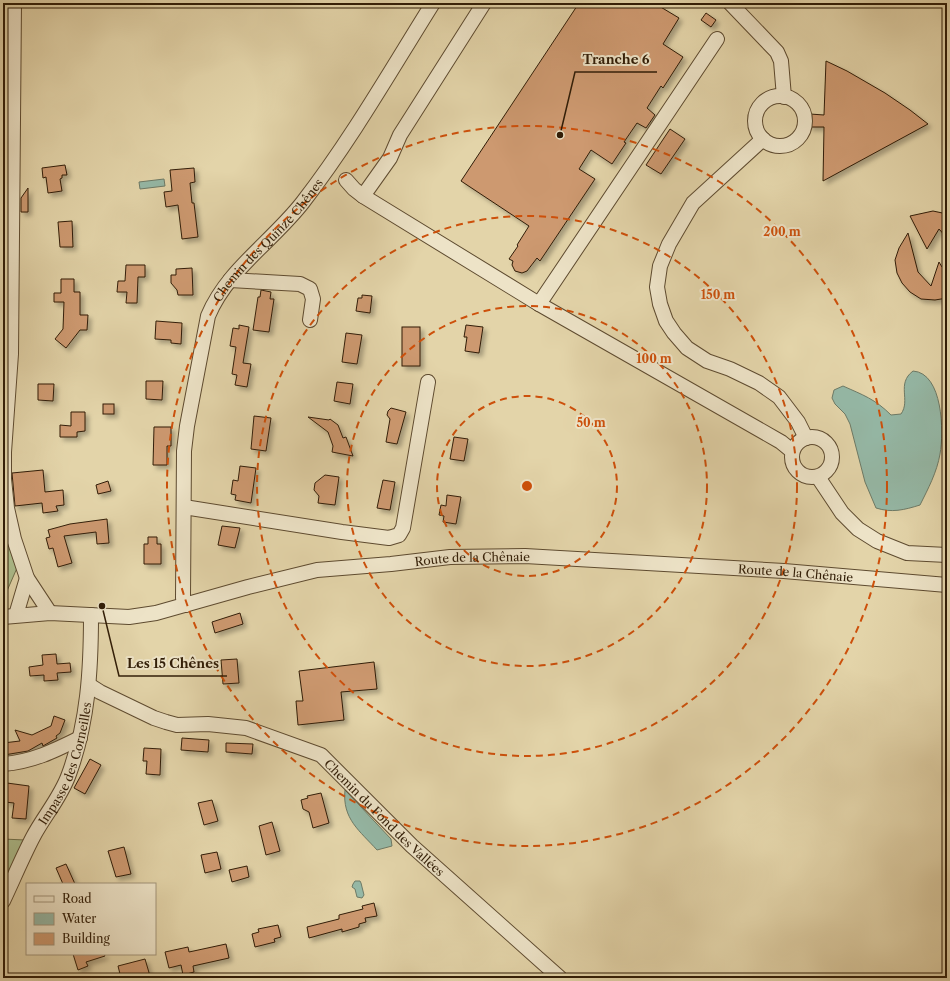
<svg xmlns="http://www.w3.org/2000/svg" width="950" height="981" font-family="'Libre Caslon Text',serif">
  <defs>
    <filter id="shadow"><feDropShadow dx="3.5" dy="3.5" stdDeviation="2" flood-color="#0004"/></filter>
  </defs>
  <rect width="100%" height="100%" fill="#e3d4a9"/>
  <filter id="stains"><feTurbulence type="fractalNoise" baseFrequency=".005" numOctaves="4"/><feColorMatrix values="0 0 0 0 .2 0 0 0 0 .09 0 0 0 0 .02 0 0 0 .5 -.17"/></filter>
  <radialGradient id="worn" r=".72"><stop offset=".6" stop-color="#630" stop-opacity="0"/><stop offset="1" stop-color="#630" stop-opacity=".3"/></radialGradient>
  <g fill="#adbe8d" stroke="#6f6e4a">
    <polygon points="3,528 17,568 3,600"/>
    <polygon points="3,839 25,840 3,889"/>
  </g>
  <g fill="#95b8a6" stroke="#6d7a66">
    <polygon points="164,179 165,186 140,189 139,182"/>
    <path d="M913,371c30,2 31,61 27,83 -3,18 -12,35 -20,51 -16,5 -28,8 -44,3l-11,-26 -15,-58 -5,-10 -10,-10 -3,-6 2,-8 9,-4c20,9 32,13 48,29l10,-1c10,-14 -5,-30 12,-43z"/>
    <path d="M345,790l46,49 1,7 -15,4c-17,-19 -35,-31 -32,-60z"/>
    <polygon points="355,881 360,881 361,883 364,895 362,898 357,897 355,889 352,887 353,884"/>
  </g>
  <g fill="#cd996f" stroke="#311d07" filter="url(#shadow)">
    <polygon points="579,3 654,3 679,18 663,44 683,57 663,88 661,86 647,108 655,115 646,128 637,123 624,142 626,143 612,164 591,150 579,169 595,179 540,261 537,258 527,271 522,273 515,271 512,265 513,261 509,259 518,246 517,245 529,226 461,181"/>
    <polygon points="706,13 716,20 711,27 701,20"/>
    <polygon points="826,61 847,71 885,93 910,110 928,124 823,181 824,127 809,127 810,114 824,115"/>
    <polygon points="670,129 685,139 661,174 646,165"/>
    <polygon points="65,165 67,175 62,175 62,178 60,179 62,191 48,193 46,177 43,178 42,168"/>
    <polygon points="194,168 195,182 190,183 192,203 194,203 198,237 182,239 178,205 166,207 164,192 172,191 170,170"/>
    <polygon points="28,188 28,212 21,212 21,198"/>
    <polygon points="933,211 947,214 947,238 939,229 927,249 910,216"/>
    <polygon points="72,221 73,247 60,247 58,222"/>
    <polygon points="908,233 918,272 931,286 939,262 942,267 947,263 947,298 935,300 921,299 910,292 902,283 897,273 895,260 899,248"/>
    <polygon points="126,265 145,265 145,277 138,277 137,303 126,303 127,292 117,292 118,281 125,281"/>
    <polygon points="192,268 193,295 178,295 177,290 171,283 171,275 176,275 176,269"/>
    <polygon points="61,279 74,279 74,292 80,292 80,315 88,315 87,330 80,330 66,348 55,339 63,329 64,302 54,302 54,293 61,293"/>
    <polygon points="261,290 271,292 270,299 274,299 269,332 253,330 258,297 260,297"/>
    <polygon points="362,295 372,296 370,313 356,311 358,298 362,298"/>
    <polygon points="156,321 182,323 181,344 171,343 171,340 155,339"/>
    <polygon points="239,325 249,327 243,363 251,364 247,387 235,385 237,375 232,374 236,347 230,346 233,328 239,329"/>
    <polygon points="466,325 483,327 479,353 465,351 467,337 464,337"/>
    <rect x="402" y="327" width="18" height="39"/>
    <polygon points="346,333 362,335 357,364 342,362"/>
    <polygon points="146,381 163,381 162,400 146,399"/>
    <polygon points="337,382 353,384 350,404 334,401"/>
    <polygon points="38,384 54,384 53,401 38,400"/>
    <rect x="103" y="404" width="11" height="10"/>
    <polygon points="391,408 406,412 397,444 386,442 390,419 387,415 388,411"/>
    <polygon points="71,412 85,412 85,431 77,432 77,437 60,437 60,425 71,426"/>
    <polygon points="254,416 271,418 266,451 251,449"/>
    <polygon points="308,417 329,420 330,419 338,425 343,438 346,437 353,456 332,452 333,446 328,432"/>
    <polygon points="154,427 171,427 171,446 167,446 167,465 153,465"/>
    <polygon points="454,437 468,439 464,461 450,459"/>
    <polygon points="240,466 256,468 251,503 235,500 236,495 231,494 233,480 238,481"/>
    <polygon points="43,470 45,492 63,490 64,505 56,506 58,511 43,513 42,503 15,506 12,473"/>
    <polygon points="325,475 339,477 335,505 318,503 319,496 314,490 315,483"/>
    <polygon points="383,480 395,482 390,510 377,508"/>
    <polygon points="108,481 111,491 98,494 96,485"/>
    <polygon points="447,495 461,497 456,524 443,522 444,516 439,515 441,505 446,506"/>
    <polygon points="107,519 109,543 97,544 96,532 64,536 72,563 58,567 53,548 49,549 46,538 50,537 48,530 70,524"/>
    <polygon points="222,526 240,528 235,548 218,545"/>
    <polygon points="148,537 157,537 157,544 161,544 161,564 144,564 144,544 148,544"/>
    <polygon points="240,613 243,624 215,633 212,622"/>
    <polygon points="56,654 57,664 70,663 71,672 57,673 58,680 44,681 44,675 30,676 29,667 43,665 42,655"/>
    <polygon points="237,659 239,683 223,684 221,660"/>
    <polygon points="374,662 377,689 341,692 344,720 298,725 296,701 303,701 299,671"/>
    <polygon points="54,716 65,720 60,733 56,736 57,738 43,746 42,743 28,751 4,755 3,743 20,741 15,730 32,735 51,726"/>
    <polygon points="182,738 209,740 208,752 181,750"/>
    <polygon points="226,743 253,744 252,754 226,752"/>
    <polygon points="144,748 161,749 160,775 146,774 147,761 143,761"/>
    <polygon points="90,759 101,765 85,794 74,788"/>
    <polygon points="7,783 29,786 26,819 12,818 14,803 5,802"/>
    <polygon points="321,793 329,823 313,828 309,812 303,809 301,800 308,798 307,796"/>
    <polygon points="212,800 218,821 204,825 198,803"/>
    <polygon points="272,822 280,851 266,855 259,826"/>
    <polygon points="124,847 131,874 116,877 108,851"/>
    <polygon points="217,852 221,869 205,873 201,855"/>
    <polygon points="66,864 75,884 63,884 56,868"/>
    <polygon points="247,866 249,877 232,882 229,870"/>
    <polygon points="374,903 377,916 365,918 366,922 359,924 359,927 342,932 342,929 309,938 307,927 339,919 339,915 363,909 362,906"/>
    <polygon points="278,925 281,937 274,939 275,942 255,947 252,934 259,932 258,929"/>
    <polygon points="226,944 229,958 193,966 194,972 183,975 181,965 169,968 165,952 188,947 189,952"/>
    <polygon points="73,954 104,954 105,956 86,962 88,966 78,970"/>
    <polygon points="145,959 150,976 144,978 121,978 118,966"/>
  </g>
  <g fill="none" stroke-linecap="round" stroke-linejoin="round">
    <defs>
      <g id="minor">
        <polyline points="14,3 11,354 4,452 4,479 7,508 14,539 27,578 50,613"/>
        <polyline points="730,3 777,52 781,61 784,97"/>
        <circle cx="780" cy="121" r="25"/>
        <polyline points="763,139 693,203 669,244 660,266 657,287 660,304 666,321 674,333 687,348 707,361 730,369 759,383 779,397 798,422 806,438"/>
        <polyline points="346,180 354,189 363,196 539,304 781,442 792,451"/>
        <polyline points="363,196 390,158 400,135 484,3"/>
        <polyline points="230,280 300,284 310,289 313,299 310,320"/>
        <polyline points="539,304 717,39"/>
        <circle cx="812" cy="457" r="20"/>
        <polyline points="818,477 842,513 858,529 877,541 907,553 947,555"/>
        <polyline points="184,507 342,532 389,538 399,535 403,528 428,382"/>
        <path id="s1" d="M186,605l-3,-7 1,-147 3,-25 21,-110c19,-46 65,-75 95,-114 48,-62 88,-132 130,-199"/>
        <polyline points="16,615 27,578"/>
        <path id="s2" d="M3,617l47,-4 79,4 27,-4 92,-26 69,-17 74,-6 59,-7 75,-1 259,15 163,14"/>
        <path id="s3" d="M89,685l11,7 54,26 12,4 11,3 31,-1 38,4 75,27 91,91 148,132"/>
        <path d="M3,764c29,-2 51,-13 77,-26"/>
        <path id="s4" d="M3,901c10,-21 19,-43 30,-64 11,-21 28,-40 36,-63 19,-52 22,-104 22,-159"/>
      </g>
    </defs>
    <use href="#minor" stroke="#5e4b30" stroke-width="16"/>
    <use href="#minor" stroke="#ede3c7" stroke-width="14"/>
  </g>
  <g fill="none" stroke="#cd500b" stroke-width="2" stroke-dasharray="7 5">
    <circle cx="527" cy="486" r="90"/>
    <circle cx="527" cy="486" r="180"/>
    <circle cx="527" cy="486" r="270"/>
    <circle cx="527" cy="486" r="360"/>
  </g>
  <g text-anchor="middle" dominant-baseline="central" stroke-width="4" stroke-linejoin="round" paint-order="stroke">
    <g font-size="12" fill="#311d07" stroke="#ede3c7">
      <text stroke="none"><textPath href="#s1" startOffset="389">Chemin des Quinze Chênes</textPath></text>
      <text stroke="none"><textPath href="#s2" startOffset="476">Route de la Chênaie</textPath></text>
      <text stroke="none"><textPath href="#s2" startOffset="800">Route de la Chênaie</textPath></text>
      <text stroke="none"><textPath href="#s4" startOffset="152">Impasse des Corneilles</textPath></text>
      <text stroke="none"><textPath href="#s3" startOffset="335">Chemin du Fond des Vallées</textPath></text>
    </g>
  </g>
  <circle cx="527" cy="486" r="6" fill="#cd500b" stroke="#ede3c7" stroke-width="2"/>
  <g font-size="12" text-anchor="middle" font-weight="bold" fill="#cd500b" stroke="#ede3c7" stroke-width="4" stroke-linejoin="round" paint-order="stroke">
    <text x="782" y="236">200 m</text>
    <text x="718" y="299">150 m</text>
    <text x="654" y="363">100 m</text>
    <text x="591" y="427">50 m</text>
  </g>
  <path fill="none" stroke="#311d07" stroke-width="1.5" d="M560 135L575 72H657M102 606L119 676H227"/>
  <g fill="#311d07" stroke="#ede3c7" stroke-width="1.5">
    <circle cx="560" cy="135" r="4"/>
    <circle cx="102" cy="606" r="4"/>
  </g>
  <g font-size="13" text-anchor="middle" font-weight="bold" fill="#311d07" stroke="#ede3c7" stroke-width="4" stroke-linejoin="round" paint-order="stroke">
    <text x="616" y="64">Tranche 6</text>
    <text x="173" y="668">Les 15 Chênes</text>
  </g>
  <rect width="950" height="981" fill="none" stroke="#e3d4a9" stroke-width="16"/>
  <rect x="4" y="4" width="942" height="973" fill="none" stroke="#311d07" stroke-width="2"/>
  <rect x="8" y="8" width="934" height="965" fill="none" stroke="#311d07"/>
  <rect x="26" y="883" width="130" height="72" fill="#ede3c7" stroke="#a2947a"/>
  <rect x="34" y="896" width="20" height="6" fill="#ede3c7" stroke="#a2947a"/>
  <text x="62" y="903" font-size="12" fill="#311d07">Road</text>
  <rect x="34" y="913" width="20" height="12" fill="#95b8a6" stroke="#a2947a"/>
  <text x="62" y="923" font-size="12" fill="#311d07">Water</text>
  <rect x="34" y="933" width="20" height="12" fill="#cd996f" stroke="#a2947a"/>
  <text x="62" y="943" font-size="12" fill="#311d07">Building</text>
  <rect width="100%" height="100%" filter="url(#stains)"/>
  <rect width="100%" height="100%" fill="url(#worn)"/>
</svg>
